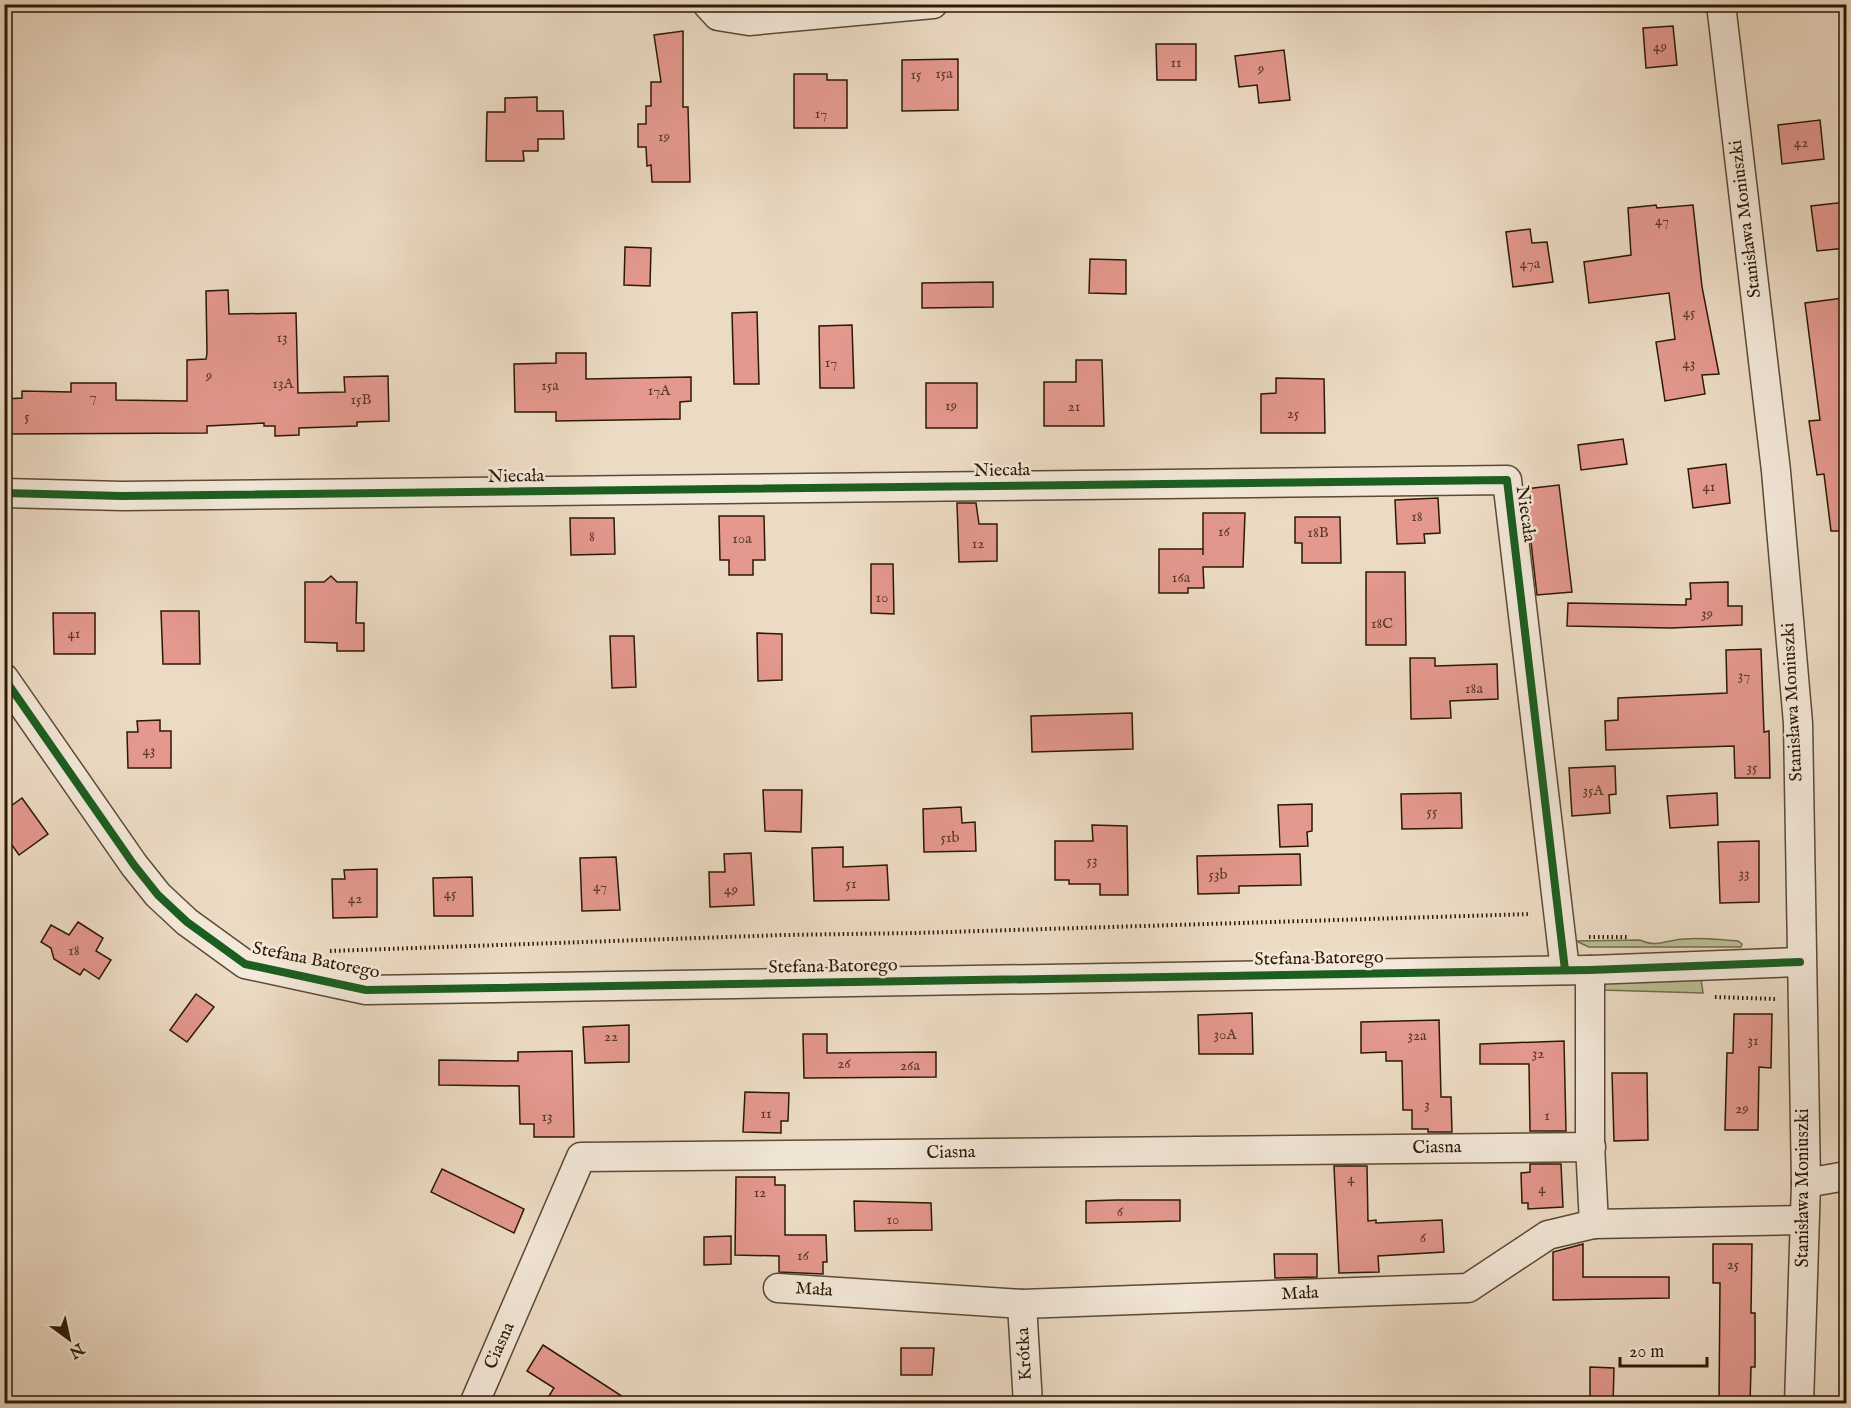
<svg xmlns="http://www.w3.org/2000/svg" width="1851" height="1408" font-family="'IM FELL English',serif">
  <rect width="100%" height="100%" fill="#ecdbc4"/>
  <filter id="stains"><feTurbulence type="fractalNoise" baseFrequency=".00333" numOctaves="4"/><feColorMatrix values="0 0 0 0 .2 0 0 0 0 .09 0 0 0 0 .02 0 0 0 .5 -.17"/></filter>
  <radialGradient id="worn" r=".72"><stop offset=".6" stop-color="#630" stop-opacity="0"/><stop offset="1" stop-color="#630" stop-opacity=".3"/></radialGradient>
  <g fill="#b8c094" stroke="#726c4c" stroke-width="1.5">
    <path d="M1640,940c15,7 22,2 36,0 20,-4 43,0 62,1l4,3 -1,3h-152l-13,-6z"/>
    <polygon points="1701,979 1703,993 1602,990 1608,981"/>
  </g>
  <g fill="#e4988e" stroke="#2c1904" stroke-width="1.5">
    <polygon points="1673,26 1677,65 1646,68 1643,28"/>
    <polygon points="683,31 683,107 688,107 690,182 652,182 651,165 647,166 646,147 638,147 638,124 646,124 646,106 651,106 651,82 661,82 654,35"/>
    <polygon points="1156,44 1196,44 1196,80 1157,80"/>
    <polygon points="1284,50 1290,100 1259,103 1257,85 1239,87 1235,56"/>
    <polygon points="958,59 958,110 902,111 902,60"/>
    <polygon points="794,74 827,74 827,80 847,80 847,128 794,128"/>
    <polygon points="537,97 537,111 563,111 564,139 538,139 538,151 523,151 524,161 486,161 487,112 505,112 505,98"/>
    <polygon points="1820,120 1824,159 1782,164 1778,125"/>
    <polygon points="1846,202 1846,248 1817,251 1811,206"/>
    <polygon points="1656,205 1657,208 1693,205 1702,287 1719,374 1702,375 1705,394 1665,401 1656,342 1675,339 1669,293 1589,303 1584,262 1631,255 1628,208"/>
    <polygon points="1530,229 1532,243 1547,242 1553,282 1513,287 1506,232"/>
    <polygon points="625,247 651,248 650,286 624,285"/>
    <polygon points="1090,259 1126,260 1126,294 1089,293"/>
    <polygon points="993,282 993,307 922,308 922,283"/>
    <polygon points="228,290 229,314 296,313 298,393 345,392 344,377 388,376 389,421 357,422 357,426 299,428 299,435 275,436 275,426 264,426 264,423 207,426 207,433 6,434 6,399 22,398 22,391 71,392 71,383 116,383 116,400 187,401 187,360 206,359 207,353 206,291"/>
    <polygon points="1843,298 1846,323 1846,531 1831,531 1824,474 1817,475 1809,421 1820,420 1805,303"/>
    <polygon points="757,312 759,384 734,384 732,313"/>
    <polygon points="852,325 854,388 820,388 819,326"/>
    <polygon points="556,353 586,353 586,379 691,377 691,401 680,402 680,419 556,421 556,412 515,412 514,364 556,363"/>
    <polygon points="1076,360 1102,360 1104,426 1044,426 1044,382 1076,382"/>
    <polygon points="1276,378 1324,379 1325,433 1261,433 1261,394 1276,393"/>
    <rect x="926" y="383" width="51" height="45"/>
    <polygon points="1623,439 1627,464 1581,470 1578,445"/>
    <polygon points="1726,464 1730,503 1693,508 1688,469"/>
    <polygon points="1559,485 1572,592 1537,595 1525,489"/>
    <polygon points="1438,498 1440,533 1424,534 1425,543 1397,544 1395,500"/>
    <polygon points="957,503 976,503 979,524 997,524 997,561 959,562"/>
    <polygon points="1203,513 1245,513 1243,567 1203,567 1204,588 1188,588 1188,593 1159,593 1159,549 1203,549 1203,555"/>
    <polygon points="719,516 764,516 765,560 753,560 753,575 729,575 729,560 720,560"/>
    <polygon points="1295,517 1340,517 1341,563 1302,563 1302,543 1295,543"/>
    <polygon points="570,518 614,518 615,554 571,555"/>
    <polygon points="871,564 893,564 894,614 871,613"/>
    <polygon points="1366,572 1405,572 1406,645 1366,645"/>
    <polygon points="331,576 337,582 357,582 356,623 364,623 364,651 337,651 337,643 305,642 305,582 324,582"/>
    <polygon points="1728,582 1728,606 1742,606 1742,625 1671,628 1567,626 1568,603 1686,605 1686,599 1691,599 1690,583"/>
    <polygon points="161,611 199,611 200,664 163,664"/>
    <polygon points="53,613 95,613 95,654 54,654"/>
    <polygon points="757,633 782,634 782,680 758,681"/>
    <polygon points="610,636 634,636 636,687 612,688"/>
    <polygon points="1761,649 1764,732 1769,731 1770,778 1735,778 1734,746 1606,750 1605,721 1618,720 1618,698 1727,693 1726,650"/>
    <polygon points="1410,658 1435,658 1435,666 1497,664 1498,699 1450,701 1451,718 1411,719"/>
    <polygon points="1132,713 1133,749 1032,752 1031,716"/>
    <polygon points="160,720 160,731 171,731 171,768 128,768 127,732 138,732 137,721"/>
    <polygon points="1615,766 1616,794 1609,795 1610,813 1572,816 1569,768"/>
    <polygon points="763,790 802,790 801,832 765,831"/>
    <polygon points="1461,793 1462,828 1402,829 1401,794"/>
    <polygon points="1717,793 1718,825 1670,828 1667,796"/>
    <polygon points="22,798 48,834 19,855 4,834 4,811"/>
    <polygon points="1312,804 1312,831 1307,832 1308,846 1280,847 1278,805"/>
    <polygon points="961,807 962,823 975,822 976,851 924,852 923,809"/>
    <polygon points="1092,825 1127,826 1128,895 1100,895 1100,884 1069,884 1069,880 1055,880 1055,841 1093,841"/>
    <polygon points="1759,841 1759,902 1720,903 1718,842"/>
    <polygon points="843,847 843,867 887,865 889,900 814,901 812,848"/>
    <polygon points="751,853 754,905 710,907 709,872 725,872 724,854"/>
    <polygon points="1300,854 1301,885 1239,886 1239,893 1198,894 1197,856"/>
    <polygon points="616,857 620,910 582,911 580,858"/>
    <polygon points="377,869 377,917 333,918 332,879 345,879 344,870"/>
    <polygon points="472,877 473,916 434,916 433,878"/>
    <polygon points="78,922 103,938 96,951 111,960 99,979 84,969 80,975 54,959 51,948 41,942 51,925 69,935"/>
    <polygon points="196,994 214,1007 187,1042 170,1030"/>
    <polygon points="1252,1013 1253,1054 1199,1054 1198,1015"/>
    <polygon points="1734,1014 1772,1014 1771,1068 1759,1067 1758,1130 1725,1130 1727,1053 1733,1053"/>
    <polygon points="1439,1020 1441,1097 1451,1097 1452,1132 1428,1132 1428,1129 1412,1129 1412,1110 1403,1110 1402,1061 1386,1061 1386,1052 1361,1053 1361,1022"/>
    <polygon points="629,1025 629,1062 585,1063 583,1027"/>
    <polygon points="803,1034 827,1034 827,1053 936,1052 936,1077 804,1078"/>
    <polygon points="1564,1041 1566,1131 1530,1131 1529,1064 1480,1064 1480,1044"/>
    <polygon points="572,1051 574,1137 534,1137 534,1124 520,1124 519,1086 439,1085 439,1060 518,1061 518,1052"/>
    <polygon points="1612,1073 1647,1073 1648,1140 1614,1141"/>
    <polygon points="745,1092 789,1093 788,1121 781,1121 781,1133 743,1132"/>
    <polygon points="1530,1164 1561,1164 1563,1207 1528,1209 1528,1203 1522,1203 1521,1173 1530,1172"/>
    <polygon points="1334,1166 1367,1166 1368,1221 1376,1220 1376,1223 1442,1220 1444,1252 1378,1256 1379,1272 1339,1273"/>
    <polygon points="442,1169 524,1209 514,1233 431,1192"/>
    <polygon points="736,1177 775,1177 775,1185 785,1185 785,1235 826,1235 827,1262 823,1262 823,1274 779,1272 779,1256 735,1255"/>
    <polygon points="1116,1200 1180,1200 1180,1221 1086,1223 1086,1201"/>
    <polygon points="854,1201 931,1203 932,1230 855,1231"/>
    <polygon points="731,1236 731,1264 704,1265 704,1237"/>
    <polygon points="1583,1244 1583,1277 1669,1277 1669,1298 1553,1300 1553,1252"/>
    <polygon points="1713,1244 1752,1244 1751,1313 1755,1313 1755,1367 1751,1367 1750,1404 1719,1404 1720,1283 1713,1283"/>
    <polygon points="1274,1254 1317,1254 1317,1277 1275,1278"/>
    <polygon points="543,1345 634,1404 544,1404 554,1388 527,1371"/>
    <polygon points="901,1348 934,1348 932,1375 901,1375"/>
    <polygon points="1590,1367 1614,1368 1613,1404 1590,1404"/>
  </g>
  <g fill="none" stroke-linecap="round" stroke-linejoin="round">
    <defs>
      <g id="street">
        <polyline points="707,4 718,16 749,21 933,4"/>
        <polyline points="1721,4 1776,471 1798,723 1806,1183 1799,1404"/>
        <polyline points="4,493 122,496 1507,480 1565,970"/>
        <polyline points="4,678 134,865 158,895 187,922 245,964 366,990 1590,970 1800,962"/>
        <polyline points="1590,970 1590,1145 1594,1224"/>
        <polyline points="1806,1183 1846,1176"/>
        <polyline points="778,1288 1022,1304 1468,1288 1548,1235 1594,1224 1804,1220"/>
        <polyline points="1022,1304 1028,1404"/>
        <polyline points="474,1404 581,1157 1591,1147"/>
      </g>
    </defs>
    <use href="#street" stroke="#5c4a34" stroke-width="31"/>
    <g stroke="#2c1904" stroke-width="4" stroke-dasharray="1.5 3" stroke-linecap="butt">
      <polyline points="1589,937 1627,937"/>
      <polyline points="330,951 782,935 916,933 1531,914"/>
      <polyline points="1715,997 1776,999"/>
    </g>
    <use href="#street" stroke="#f3e8d9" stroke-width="28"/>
    <defs>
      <g id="cycleway">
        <polyline points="4,493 122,496 1507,480 1565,970"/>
        <polyline points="4,678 134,865 158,895 187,922 245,964 366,990 1590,970 1800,962"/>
      </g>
    </defs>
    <use href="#cycleway" stroke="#f3e8d9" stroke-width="11"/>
    <use href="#cycleway" stroke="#1b5e20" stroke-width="8"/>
  </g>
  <g text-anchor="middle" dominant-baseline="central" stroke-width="5" stroke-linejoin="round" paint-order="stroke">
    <g font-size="15" fill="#5a3926">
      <text x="1660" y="46">49</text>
      <text x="1176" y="62">11</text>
      <text x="1261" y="68">9</text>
      <text x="944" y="73">15a</text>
      <text x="916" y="74">15</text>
      <text x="821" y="113">17</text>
      <text x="664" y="136">19</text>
      <text x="1801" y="142">42</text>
      <text x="1662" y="220">47</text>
      <text x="1530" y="263">47a</text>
      <text x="1689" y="312">45</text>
      <text x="282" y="337">13</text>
      <text x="831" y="362">17</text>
      <text x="1689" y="363">43</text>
      <text x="209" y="375">9</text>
      <text x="283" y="383">13A</text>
      <text x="550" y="385">15a</text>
      <text x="659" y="390">17A</text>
      <text x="93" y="396">7</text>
      <text x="361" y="399">15B</text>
      <text x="951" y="405">19</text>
      <text x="1074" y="406">21</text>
      <text x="1293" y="413">25</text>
      <text x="27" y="416">5</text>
      <text x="1709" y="486">41</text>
      <text x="1417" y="516">18</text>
      <text x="1224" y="531">16</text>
      <text x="1318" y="532">18B</text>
      <text x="592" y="536">8</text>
      <text x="742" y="538">10a</text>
      <text x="978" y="543">12</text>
      <text x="1181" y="577">16a</text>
      <text x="882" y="597">10</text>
      <text x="1707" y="613">39</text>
      <text x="1382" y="623">18C</text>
      <text x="74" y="633">41</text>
      <text x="1744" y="675">37</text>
      <text x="1474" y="688">18a</text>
      <text x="149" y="750">43</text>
      <text x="1752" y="767">35</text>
      <text x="1593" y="790">35A</text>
      <text x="1432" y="811">55</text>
      <text x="950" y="837">51b</text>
      <text x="1092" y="860">53</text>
      <text x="1744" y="873">33</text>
      <text x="1218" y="874">53b</text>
      <text x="851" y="883">51</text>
      <text x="600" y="886">47</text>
      <text x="731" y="889">49</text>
      <text x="450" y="893">45</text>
      <text x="355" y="898">42</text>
      <text x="74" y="950">18</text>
      <text x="1225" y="1034">30A</text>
      <text x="1417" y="1035">32a</text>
      <text x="611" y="1036">22</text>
      <text x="1753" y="1040">31</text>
      <text x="1538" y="1053">32</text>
      <text x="844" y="1063">26</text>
      <text x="910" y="1065">26a</text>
      <text x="1427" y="1104">3</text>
      <text x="1742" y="1108">29</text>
      <text x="766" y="1113">11</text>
      <text x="1547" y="1115">1</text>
      <text x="547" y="1116">13</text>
      <text x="1351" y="1178">4</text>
      <text x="1542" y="1188">4</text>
      <text x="760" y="1192">12</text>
      <text x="1120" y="1211">6</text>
      <text x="893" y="1219">10</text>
      <text x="1423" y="1237">6</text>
      <text x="803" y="1255">16</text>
      <text x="1733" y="1264">25</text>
    </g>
    <g font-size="18" fill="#2c1904" stroke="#f3e8d9">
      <text transform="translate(1746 219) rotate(-97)">Stanisława Moniuszki</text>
      <text transform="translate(1002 471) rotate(-1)">Niecała</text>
      <text transform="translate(516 477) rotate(-1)">Niecała</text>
      <text transform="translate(1525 514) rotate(82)">Niecała</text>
      <text transform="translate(1793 702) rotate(-93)">Stanisława Moniuszki</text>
      <text transform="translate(1319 959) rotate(-1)">Stefana Batorego</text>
      <text transform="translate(316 961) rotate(11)">Stefana Batorego</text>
      <text transform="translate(833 967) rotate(-1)">Stefana Batorego</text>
      <text transform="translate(1437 1148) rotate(-1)">Ciasna</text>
      <text transform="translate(951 1153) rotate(-1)">Ciasna</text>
      <text transform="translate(1803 1188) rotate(-90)">Stanisława Moniuszki</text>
      <text transform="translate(814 1290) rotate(4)">Mała</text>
      <text transform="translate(1300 1294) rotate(-2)">Mała</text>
      <text transform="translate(500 1346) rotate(-66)">Ciasna</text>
      <text transform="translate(1025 1354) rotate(-93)">Krótka</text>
    </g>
  </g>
  <rect width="1851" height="1408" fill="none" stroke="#ecdbc4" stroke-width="24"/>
  <rect x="6" y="6" width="1839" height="1396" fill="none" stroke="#2c1904" stroke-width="3"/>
  <rect x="12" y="12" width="1827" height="1384" fill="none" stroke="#2c1904" stroke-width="1.5"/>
  <g transform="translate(69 1339) rotate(147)" stroke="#f3e8d9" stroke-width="4.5" paint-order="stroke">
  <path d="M0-4.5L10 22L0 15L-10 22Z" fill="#2c1904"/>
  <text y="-9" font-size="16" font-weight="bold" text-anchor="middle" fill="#2c1904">N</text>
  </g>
  <path d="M1620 1357v9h87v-9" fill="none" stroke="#2c1904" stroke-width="3"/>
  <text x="1629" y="1357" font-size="18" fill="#2c1904" stroke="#f3e8d9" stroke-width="4.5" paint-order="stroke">20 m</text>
  <rect width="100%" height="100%" filter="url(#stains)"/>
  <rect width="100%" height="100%" fill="url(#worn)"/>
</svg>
